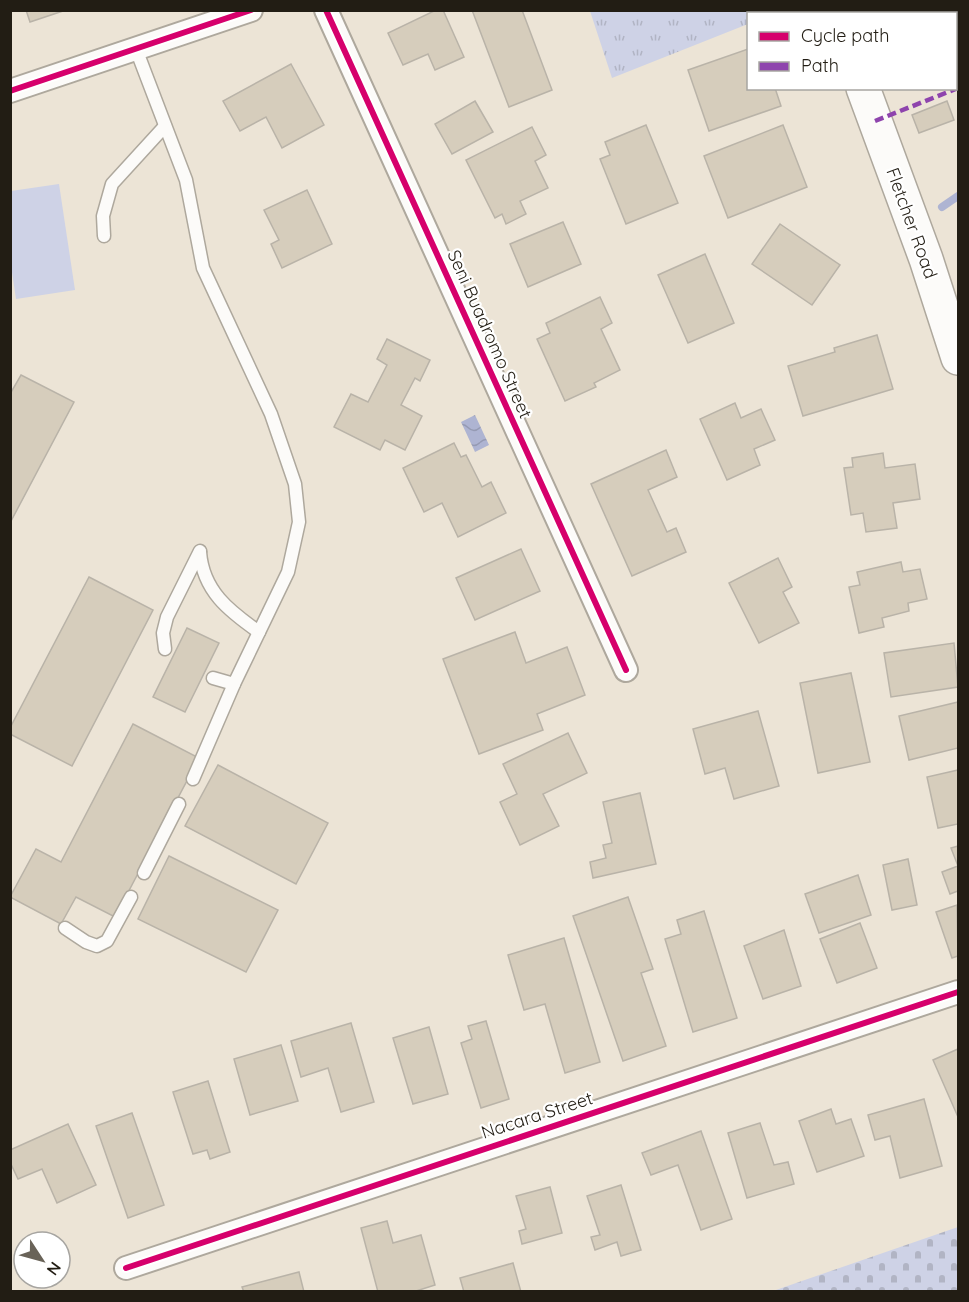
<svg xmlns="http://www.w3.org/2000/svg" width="969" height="1302" font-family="Quicksand,sans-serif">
  <defs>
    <pattern id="cemetery-stones" width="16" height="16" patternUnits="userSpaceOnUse" patternTransform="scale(1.5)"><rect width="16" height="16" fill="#ced2e6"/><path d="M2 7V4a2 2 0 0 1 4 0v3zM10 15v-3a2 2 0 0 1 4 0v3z" fill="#b1b4c4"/></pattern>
    <pattern id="park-tufts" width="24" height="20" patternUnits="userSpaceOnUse" patternTransform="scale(1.5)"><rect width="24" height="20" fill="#ced2e6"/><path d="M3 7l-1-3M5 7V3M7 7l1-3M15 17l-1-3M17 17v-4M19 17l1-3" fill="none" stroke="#b1b4c4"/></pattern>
    <pattern id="water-waves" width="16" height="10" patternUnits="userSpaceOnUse" patternTransform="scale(1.5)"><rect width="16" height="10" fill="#aeb4d2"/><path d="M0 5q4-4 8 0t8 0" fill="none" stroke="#959ab3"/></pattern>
  </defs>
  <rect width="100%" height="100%" fill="#ece4d6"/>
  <polygon fill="url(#cemetery-stones)" points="958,1227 958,1291 773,1291"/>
  <polygon fill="url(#park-tufts)" points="590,11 590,10 781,11 774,13 748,14 748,24 612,78"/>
  <polygon fill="#ced2e6" points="59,184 75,290 16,299 10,259 11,191"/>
  <polygon fill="url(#water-waves)" points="475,415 489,445 475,452 461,422"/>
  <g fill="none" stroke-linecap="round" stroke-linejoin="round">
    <polyline stroke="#aeb4d2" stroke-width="8" points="942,207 958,196"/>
  </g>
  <g fill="#d6cdbc" stroke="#b9b3a8" stroke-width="1.5">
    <polygon points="26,10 66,10 30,22"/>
    <polygon points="436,10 443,10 464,57 435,70 428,54 403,65 388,33"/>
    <polygon points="472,10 522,10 552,90 509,107"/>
    <polygon points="926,10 957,10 958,19 956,20 956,14 927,14"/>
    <rect x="956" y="34" width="2" height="42"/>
    <polygon points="748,49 748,88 775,88 781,106 709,131 688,70"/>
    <polygon points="291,64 324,125 282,148 266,117 240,131 223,101"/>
    <polygon points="475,101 493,132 452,154 435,124"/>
    <polygon points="947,101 954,120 919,133 912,115"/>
    <polygon points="646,125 678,203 626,224 600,159 610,155 605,142"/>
    <polygon points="783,125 807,187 728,218 704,156"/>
    <polygon points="532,127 546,155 535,161 548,188 520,201 526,214 506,224 502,214 495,218 466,160"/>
    <polygon points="307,190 332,244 282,268 271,244 279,240 264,210"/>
    <polygon points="563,222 581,264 528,287 510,244"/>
    <polygon points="780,224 840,265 812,305 752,264"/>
    <polygon points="705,254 734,323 688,343 658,275"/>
    <polygon points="600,297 612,323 601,329 620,370 594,383 596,387 565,401 537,339 550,333 546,323"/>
    <polygon points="877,335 893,389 803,416 788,366 835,352 834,348"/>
    <polygon points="387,339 430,360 420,381 415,378 401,405 422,416 405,450 385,440 380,450 334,427 351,394 368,402 387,365 377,359"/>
    <polygon points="21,375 74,402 10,523 10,394"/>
    <polygon points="735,403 741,418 761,409 775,440 754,449 760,465 727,480 700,419"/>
    <polygon points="454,443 461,457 466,455 482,487 491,482 506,513 458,537 442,503 424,512 403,468"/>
    <polygon points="666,450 677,477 648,490 667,532 676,528 686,552 632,576 591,484"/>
    <polygon points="883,453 885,468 915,464 920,499 893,503 897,528 866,532 863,513 851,515 844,468 853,467 852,458"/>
    <polygon points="521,549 540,591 475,620 456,578"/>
    <polygon points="778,558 792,587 783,592 799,623 759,643 729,583"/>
    <polygon points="901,562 903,572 920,569 927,599 908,603 909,611 882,618 884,627 859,633 849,587 860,585 857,572"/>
    <polygon points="89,577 153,610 72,766 10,734 10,728"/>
    <polygon points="187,628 219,643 185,712 153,697"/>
    <polygon points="515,632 526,663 567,647 585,695 537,714 543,730 479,754 443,659"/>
    <polygon points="954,643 958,687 891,697 884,653"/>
    <polygon points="851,673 870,762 818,773 800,683"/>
    <polygon points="958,702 958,748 909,760 899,716"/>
    <polygon points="758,711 779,786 734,799 725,768 705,774 693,729"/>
    <polygon points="133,724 199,758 115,917 76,897 61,924 10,897 36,849 61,862"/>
    <polygon points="568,733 587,773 543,794 559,826 520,845 500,802 517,794 503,764"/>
    <polygon points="218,765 328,823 296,884 185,826"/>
    <polygon points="958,770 958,824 938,828 927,777"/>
    <polygon points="640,793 656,864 593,878 590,862 606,858 603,845 612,843 603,802"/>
    <polygon points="958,846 958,891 950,894 942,872 958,866 951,848"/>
    <polygon points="169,856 278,910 246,972 138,919"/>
    <polygon points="908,859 917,905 892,910 883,865"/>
    <polygon points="858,875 871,915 819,933 805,894"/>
    <polygon points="628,897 653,969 641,973 666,1046 623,1061 573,916"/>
    <polygon points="957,905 958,956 952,958 936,912"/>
    <polygon points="704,911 737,1018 693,1032 665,939 681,934 677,920"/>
    <polygon points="860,923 877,968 837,983 820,939"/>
    <polygon points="784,930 801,986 763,999 744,946"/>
    <polygon points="564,938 600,1062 565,1073 545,1004 524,1010 508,955"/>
    <polygon points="486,1021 509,1099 481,1108 461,1043 472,1039 468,1026"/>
    <polygon points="351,1023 374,1102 341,1112 328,1068 301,1077 291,1041"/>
    <polygon points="429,1027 448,1094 413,1104 393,1038"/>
    <polygon points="281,1045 298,1101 250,1115 234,1059"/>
    <polygon points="958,1049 958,1117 933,1060"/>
    <polygon points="208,1081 230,1152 210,1159 207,1150 193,1154 173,1092"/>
    <polygon points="924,1099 942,1166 900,1178 890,1136 875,1140 868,1115"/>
    <polygon points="831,1109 836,1124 851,1119 864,1156 817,1172 799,1121"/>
    <polygon points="132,1113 164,1205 128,1218 96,1126"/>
    <polygon points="760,1123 774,1165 788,1162 794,1184 747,1198 728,1133"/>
    <polygon points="68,1124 96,1185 57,1203 42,1169 18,1179 10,1162 10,1150"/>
    <polygon points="701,1131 732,1219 701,1230 678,1165 651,1175 642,1153"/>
    <polygon points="621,1185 641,1250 621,1256 617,1242 595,1250 591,1237 600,1235 587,1196"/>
    <polygon points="550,1187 562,1233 522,1244 519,1231 526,1229 516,1196"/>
    <polygon points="387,1221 393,1243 421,1235 435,1285 413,1292 378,1292 361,1228"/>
    <polygon points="513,1263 521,1292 464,1292 460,1278"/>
    <polygon points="299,1272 304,1292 244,1292 242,1287"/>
  </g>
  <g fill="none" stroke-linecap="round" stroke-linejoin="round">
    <defs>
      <g id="lane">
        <polyline points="136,49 186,180 203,268 271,414 295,484 299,522 288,572 234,684 193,779"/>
        <polyline points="104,236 103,216 112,184 165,126"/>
        <path d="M200,552c3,39 29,59 59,80"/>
        <polyline points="165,649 163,633 167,617 200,551"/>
        <polyline points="213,678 234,684"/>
        <polyline points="144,873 179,804"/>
        <polyline points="65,928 86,942 97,946 107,941 131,897"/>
      </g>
      <g id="street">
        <polyline points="326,10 626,670"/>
        <polyline points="10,91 251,10"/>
        <polyline points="126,1268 958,992"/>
      </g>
      <g id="primary">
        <polyline points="831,10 833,14"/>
        <polyline points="863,88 926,259 958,358"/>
      </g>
    </defs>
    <use href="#lane" stroke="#aea89d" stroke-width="15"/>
    <use href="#street" stroke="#aea89d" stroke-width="26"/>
    <use href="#primary" stroke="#aea89d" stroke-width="36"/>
    <use href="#lane" stroke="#fcfbf9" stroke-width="12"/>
    <use href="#street" stroke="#fcfbf9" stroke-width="22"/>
    <use href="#primary" stroke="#fcfbf9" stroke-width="33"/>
    <polyline stroke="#8e44ad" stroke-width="4.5" stroke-dasharray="9 4.5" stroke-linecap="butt" points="875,121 958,88"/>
    <defs>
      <g id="cycleway">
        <polyline points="326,10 626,670"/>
        <polyline points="10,91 251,10"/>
        <polyline points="126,1268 958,992"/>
      </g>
    </defs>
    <use href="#cycleway" stroke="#fff" stroke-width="10"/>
    <use href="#cycleway" stroke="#d6006c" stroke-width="6"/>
  </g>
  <g text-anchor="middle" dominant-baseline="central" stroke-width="4.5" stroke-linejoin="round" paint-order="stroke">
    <g font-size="18" fill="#221d14" stroke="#fff">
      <text transform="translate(912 223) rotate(70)">Fletcher Road</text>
      <text transform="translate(490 334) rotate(66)">Seni Buadromo Street</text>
      <text transform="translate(537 1115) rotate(-18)">Nacara Street</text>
    </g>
  </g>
  <rect width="969" height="1302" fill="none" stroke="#221d14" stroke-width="24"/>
  <rect x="747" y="12" width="210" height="78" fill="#ffffff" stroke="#a7a5a1" stroke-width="1.5"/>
  <rect x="759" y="32" width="30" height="9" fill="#d6006c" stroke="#a7a5a1" stroke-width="1.5"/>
  <text x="801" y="42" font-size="18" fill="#221d14">Cycle path</text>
  <rect x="759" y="62" width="30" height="9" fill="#8e44ad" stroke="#a7a5a1" stroke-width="1.5"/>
  <text x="801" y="72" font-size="18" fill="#221d14">Path</text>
  <g transform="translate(42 1260) rotate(126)"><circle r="28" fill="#ffffff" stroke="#a7a5a1" stroke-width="1.5"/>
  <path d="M0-4.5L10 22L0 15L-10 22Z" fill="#696358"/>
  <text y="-9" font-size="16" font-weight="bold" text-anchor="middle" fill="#221d14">N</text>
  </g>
</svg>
